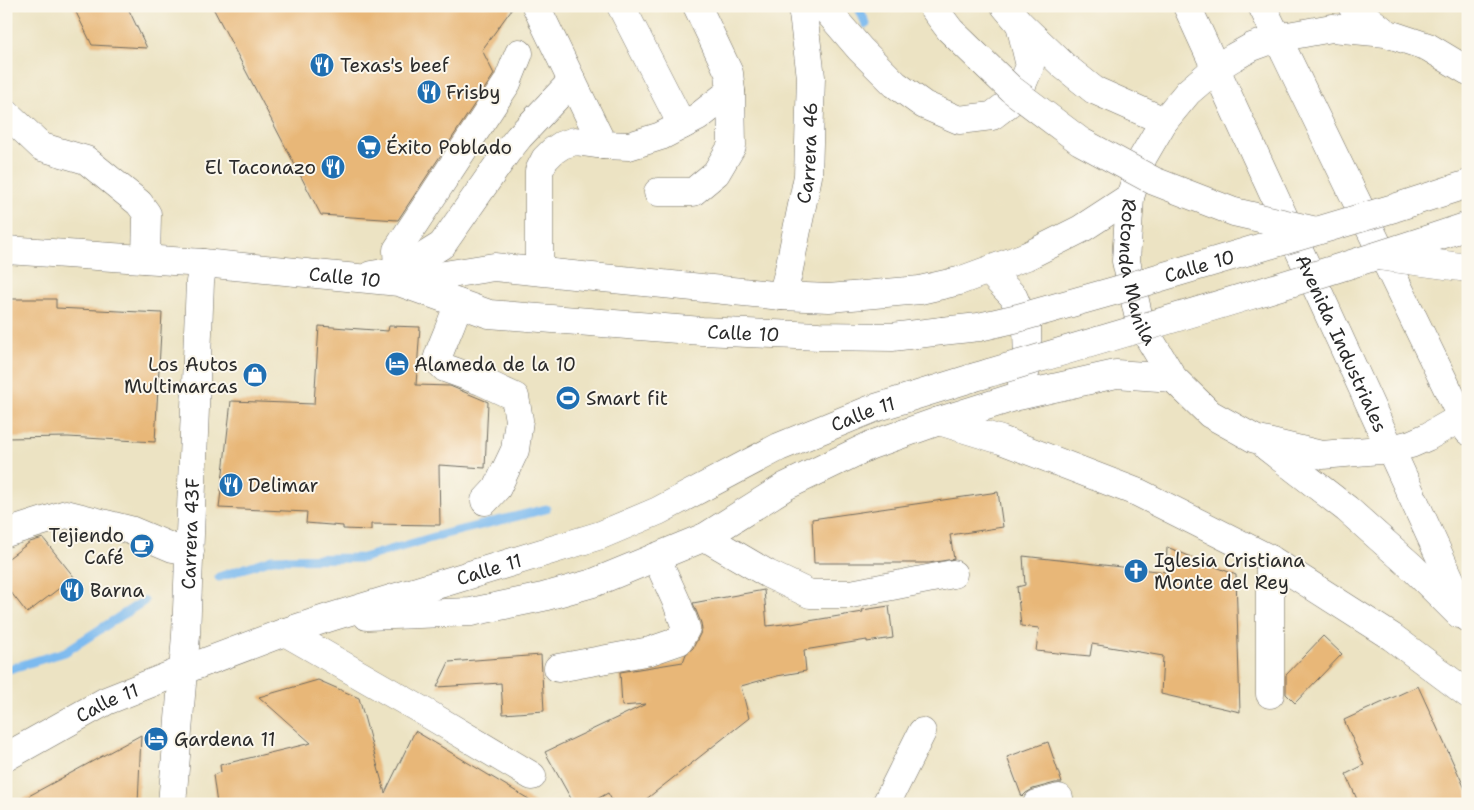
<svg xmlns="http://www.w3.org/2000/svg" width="1474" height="810" font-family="'Shantell Sans',sans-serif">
  <rect width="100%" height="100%" fill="#fbf7ec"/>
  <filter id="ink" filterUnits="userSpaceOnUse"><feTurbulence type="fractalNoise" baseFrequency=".02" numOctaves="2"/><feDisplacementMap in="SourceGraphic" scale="10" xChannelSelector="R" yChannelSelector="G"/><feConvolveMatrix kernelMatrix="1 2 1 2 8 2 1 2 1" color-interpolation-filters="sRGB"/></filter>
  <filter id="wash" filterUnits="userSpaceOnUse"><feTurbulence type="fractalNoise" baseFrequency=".0096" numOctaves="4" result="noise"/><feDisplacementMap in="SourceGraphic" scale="20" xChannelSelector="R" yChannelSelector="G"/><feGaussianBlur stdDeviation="1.12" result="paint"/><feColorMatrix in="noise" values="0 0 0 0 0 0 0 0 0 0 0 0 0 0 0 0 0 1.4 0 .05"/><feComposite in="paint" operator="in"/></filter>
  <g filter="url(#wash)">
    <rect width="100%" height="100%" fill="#ece3c3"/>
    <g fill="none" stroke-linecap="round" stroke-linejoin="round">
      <g stroke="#7bbaef" stroke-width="9">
        <polyline points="858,6 866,24"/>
        <polyline points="219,577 272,559 363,558 441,535 546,509"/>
        <polyline points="6,670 65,652 144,601"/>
      </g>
    </g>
    <g id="blocks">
      <g fill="#e8b778">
        <polygon points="73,6 127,6 147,48 92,45"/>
        <polygon points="212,6 514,6 482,50 494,74 493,76 398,220 321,215"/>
        <polygon points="6,299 56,299 56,308 162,313 155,442 68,437 6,438"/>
        <polygon points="319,326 388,331 389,326 420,327 416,385 450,386 488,402 485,468 439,465 440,525 371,524 371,530 343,529 343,526 306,523 307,512 219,508 231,401 314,404"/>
        <polygon points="998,492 1003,527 950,535 954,559 929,563 814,563 812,519"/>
        <polygon points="43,538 74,577 27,613 6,586 6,560 30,542"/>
        <polygon points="1167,547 1236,575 1240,712 1161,694 1163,656 1092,644 1090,656 1036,651 1039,628 1021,626 1017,587 1025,585 1023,556 1166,572"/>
        <polygon points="764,590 767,626 791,623 791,624 863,612 862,610 889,606 893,638 867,642 867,640 804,650 806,671 777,676 741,686 749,718 640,804 614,804 608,793 588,804 574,804 545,752 646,704 622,706 620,672 683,662 686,654 693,648 702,630 701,623 693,603"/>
        <polygon points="1323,636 1342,654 1295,703 1286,694 1286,675"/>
        <polygon points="541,655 544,711 503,714 501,683 437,687 449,662"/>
        <polygon points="318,680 359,698 385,793 415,731 537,804 217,804 213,775 221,772 220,765 311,743 259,697"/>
        <polygon points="1418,686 1468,795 1468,804 1359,804 1346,774 1364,765 1344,720"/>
        <polygon points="141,735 138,804 14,804"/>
        <polygon points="1048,742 1062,783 1055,783 1033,789 1026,793 1022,797 1007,757"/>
      </g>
    </g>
  </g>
  <g filter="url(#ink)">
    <use href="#blocks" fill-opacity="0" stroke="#6f6b60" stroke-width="1"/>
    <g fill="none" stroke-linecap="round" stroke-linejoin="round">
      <defs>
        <g id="minor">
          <polyline points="621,6 682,125"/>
          <polyline points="823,6 860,49 895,84 924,105 959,120 992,116 1017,97 1030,66 1020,24"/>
          <polyline points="1005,6 1020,24 1064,66 1094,90 1164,121"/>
          <polyline points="572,81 603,145"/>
          <polyline points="6,113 42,147 86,160 139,203 147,214 146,259"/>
          <polyline points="658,192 693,192 716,173 732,146 731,91"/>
          <polyline points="398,271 397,250 507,83 519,53"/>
          <polyline points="539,271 539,171 545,159 553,151 562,145 575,141 603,145 629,146 661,136 698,117 731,91 729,73 697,6"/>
          <polyline points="371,275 402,270 442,245 507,152 519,137 572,81 536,6"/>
          <path id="s1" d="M782,296l6,-22 20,-98 3,-99 -9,-71"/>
          <path d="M458,303c-5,20 -15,37 -21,57l8,8 36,13 34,16 4,23 -4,30 -18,38 -12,13"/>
          <polyline points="6,533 66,514 130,530 173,548 190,551"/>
          <polyline points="705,537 768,574 810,594 851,594 953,574"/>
          <polyline points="1270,559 1270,694"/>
          <polyline points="285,632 428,714 532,776"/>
          <polyline points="558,668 650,651 679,641 686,628 677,603 656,557"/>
          <path id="s2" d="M172,804l14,-169 14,-353 3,-19"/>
          <polyline points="886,804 922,732"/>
          <polyline points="1037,804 1059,798"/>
        </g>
        <g id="major">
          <path id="s3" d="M1187,6l281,612"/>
          <polyline points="1262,6 1468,431"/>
          <polyline points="1352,6 1386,33"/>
          <path id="s4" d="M1468,71l-40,-24 -42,-14 -54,-5 -55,10 -25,9 -18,10 -18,11 -28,24 -24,29 -21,36 -13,40 -4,64 14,62 33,55 37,36 45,25 67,16 69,-6 20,-5 16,-7 35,-20 6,-5"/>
          <path id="s5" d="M6,250l197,13 196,19 90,32 213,17 117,5 73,1 50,-6"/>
          <polyline points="989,271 1013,296 1027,328 1028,363 1022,383"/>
          <polyline points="401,282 494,267 782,296 829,298 920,290 959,281 1027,256 1081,229 1130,197"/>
          <polyline points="939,421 1001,440 1139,493 1270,559 1392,637 1468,694"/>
          <polyline points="1267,447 1347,509 1411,566 1459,614"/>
          <polyline points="367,616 471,612 543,597 593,583 705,537 786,486 871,445 939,421 1018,396 1116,374 1173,378"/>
          <path id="s6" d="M6,757l100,-56 78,-31 101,-38 46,-15 270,-82 57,-24 121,-64 93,-38 100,-31"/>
        </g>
      </defs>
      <use href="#minor" stroke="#6f6b60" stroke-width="29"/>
      <use href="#major" stroke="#6f6b60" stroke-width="29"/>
      <use href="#minor" stroke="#fff" stroke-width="28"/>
      <use href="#major" stroke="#fff" stroke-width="28"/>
      <defs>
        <g id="major-bridge">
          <polyline points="932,6 950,30 1011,89 1080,141 1154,181 1234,212 1316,231"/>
          <path id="s7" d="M942,331l37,-4 39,-9 96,-27 280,-83 74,-24"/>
          <path d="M972,378c166,-49 332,-97 496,-152"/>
        </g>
        <polyline id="highway-bridge" points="1378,256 1468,268"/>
      </defs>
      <use href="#major-bridge" stroke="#6f6b60" stroke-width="29" stroke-linecap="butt"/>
      <use href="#highway-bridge" stroke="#6f6b60" stroke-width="29" stroke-linecap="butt"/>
      <use href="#major-bridge" stroke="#fff" stroke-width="28"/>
      <use href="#highway-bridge" stroke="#fff" stroke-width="28"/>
    </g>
  </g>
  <defs>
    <symbol id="restaurant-disc" viewBox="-11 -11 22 22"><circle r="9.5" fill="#1f6fb2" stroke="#fbf7ec"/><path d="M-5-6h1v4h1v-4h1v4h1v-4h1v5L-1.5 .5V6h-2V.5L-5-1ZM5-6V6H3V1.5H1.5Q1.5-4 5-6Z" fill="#fff"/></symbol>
    <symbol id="supermarket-disc" viewBox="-11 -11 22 22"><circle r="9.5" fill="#1f6fb2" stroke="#fbf7ec"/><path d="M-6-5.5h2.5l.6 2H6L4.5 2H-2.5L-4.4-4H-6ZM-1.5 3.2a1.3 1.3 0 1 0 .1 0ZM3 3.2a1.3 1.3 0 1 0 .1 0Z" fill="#fff"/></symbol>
    <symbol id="hotel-disc" viewBox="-11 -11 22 22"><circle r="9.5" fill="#1f6fb2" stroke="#fbf7ec"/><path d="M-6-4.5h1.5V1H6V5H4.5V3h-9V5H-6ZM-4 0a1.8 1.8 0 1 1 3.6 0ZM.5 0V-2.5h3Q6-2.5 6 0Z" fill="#fff"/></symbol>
    <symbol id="shop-disc" viewBox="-11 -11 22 22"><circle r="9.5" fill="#1f6fb2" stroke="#fbf7ec"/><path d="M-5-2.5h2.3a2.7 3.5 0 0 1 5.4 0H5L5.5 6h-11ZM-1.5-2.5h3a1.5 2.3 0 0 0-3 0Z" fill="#fff"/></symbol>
    <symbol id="stadium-disc" viewBox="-11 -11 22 22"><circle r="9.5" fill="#1f6fb2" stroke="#fbf7ec"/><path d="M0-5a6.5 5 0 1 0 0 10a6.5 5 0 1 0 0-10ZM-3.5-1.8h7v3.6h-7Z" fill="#fff"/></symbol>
    <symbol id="cafe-disc" viewBox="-11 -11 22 22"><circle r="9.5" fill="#1f6fb2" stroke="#fbf7ec"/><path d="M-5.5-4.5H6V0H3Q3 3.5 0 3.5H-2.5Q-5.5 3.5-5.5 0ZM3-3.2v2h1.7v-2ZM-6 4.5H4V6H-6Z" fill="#fff"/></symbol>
    <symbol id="church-disc" viewBox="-11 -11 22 22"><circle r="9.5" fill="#1f6fb2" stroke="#fbf7ec"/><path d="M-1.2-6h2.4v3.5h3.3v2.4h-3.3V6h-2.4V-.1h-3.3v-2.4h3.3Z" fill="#fff"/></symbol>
  </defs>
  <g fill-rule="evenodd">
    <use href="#restaurant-disc" x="308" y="51" width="28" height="28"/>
    <use href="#restaurant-disc" x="415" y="78" width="28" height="28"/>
    <use href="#supermarket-disc" x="355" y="133" width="28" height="28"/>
    <use href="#restaurant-disc" x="319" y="153" width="28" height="28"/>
    <use href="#hotel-disc" x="383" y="350" width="28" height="28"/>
    <use href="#shop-disc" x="241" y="361" width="28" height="28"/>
    <use href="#stadium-disc" x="554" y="384" width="28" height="28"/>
    <use href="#restaurant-disc" x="217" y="471" width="28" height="28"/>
    <use href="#cafe-disc" x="128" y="532" width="28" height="28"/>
    <use href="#church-disc" x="1122" y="557" width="28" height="28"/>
    <use href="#restaurant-disc" x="58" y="576" width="28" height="28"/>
    <use href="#hotel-disc" x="142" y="725" width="28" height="28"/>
  </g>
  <g text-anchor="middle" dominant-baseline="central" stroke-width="4" stroke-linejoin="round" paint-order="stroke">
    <g font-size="19" fill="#2b2b2b" stroke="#fbf7ec" text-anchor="start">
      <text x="340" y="65">Texas's beef</text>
      <text x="446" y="92">Frisby</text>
      <text x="386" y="147">Éxito Poblado</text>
      <text x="316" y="167" text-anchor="end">El Taconazo</text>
      <text x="238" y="364" text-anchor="end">Los Autos<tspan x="238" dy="22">Multimarcas</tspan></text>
      <text x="414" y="364">Alameda de la 10</text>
      <text x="586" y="398">Smart fit</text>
      <text x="248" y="485">Delimar</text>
      <text x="124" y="535" text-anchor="end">Tejiendo<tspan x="124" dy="22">Café</tspan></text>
      <text x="1154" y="560">Iglesia Cristiana<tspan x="1154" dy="22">Monte del Rey</tspan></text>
      <text x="90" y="590">Barna</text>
      <text x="174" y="739">Gardena 11</text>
    </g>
    <g font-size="19" fill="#2b2b2b" stroke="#fbf7ec">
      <text stroke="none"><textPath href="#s1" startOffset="146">Carrera 46</textPath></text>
      <text stroke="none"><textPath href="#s7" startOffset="266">Calle 10</textPath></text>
      <text stroke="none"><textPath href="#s4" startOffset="504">Rotonda Manila</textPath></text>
      <text stroke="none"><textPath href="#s5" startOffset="340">Calle 10</textPath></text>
      <text stroke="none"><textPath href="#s5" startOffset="745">Calle 10</textPath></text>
      <text stroke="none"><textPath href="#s3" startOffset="371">Avenida Industriales</textPath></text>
      <text stroke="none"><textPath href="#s6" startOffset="926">Calle 11</textPath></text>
      <text stroke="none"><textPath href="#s2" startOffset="271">Carrera 43F</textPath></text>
      <text stroke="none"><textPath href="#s6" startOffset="520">Calle 11</textPath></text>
      <text stroke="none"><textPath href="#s6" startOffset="115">Calle 11</textPath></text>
    </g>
  </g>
  <rect width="1474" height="810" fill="none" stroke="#fbf7ec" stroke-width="25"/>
</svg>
